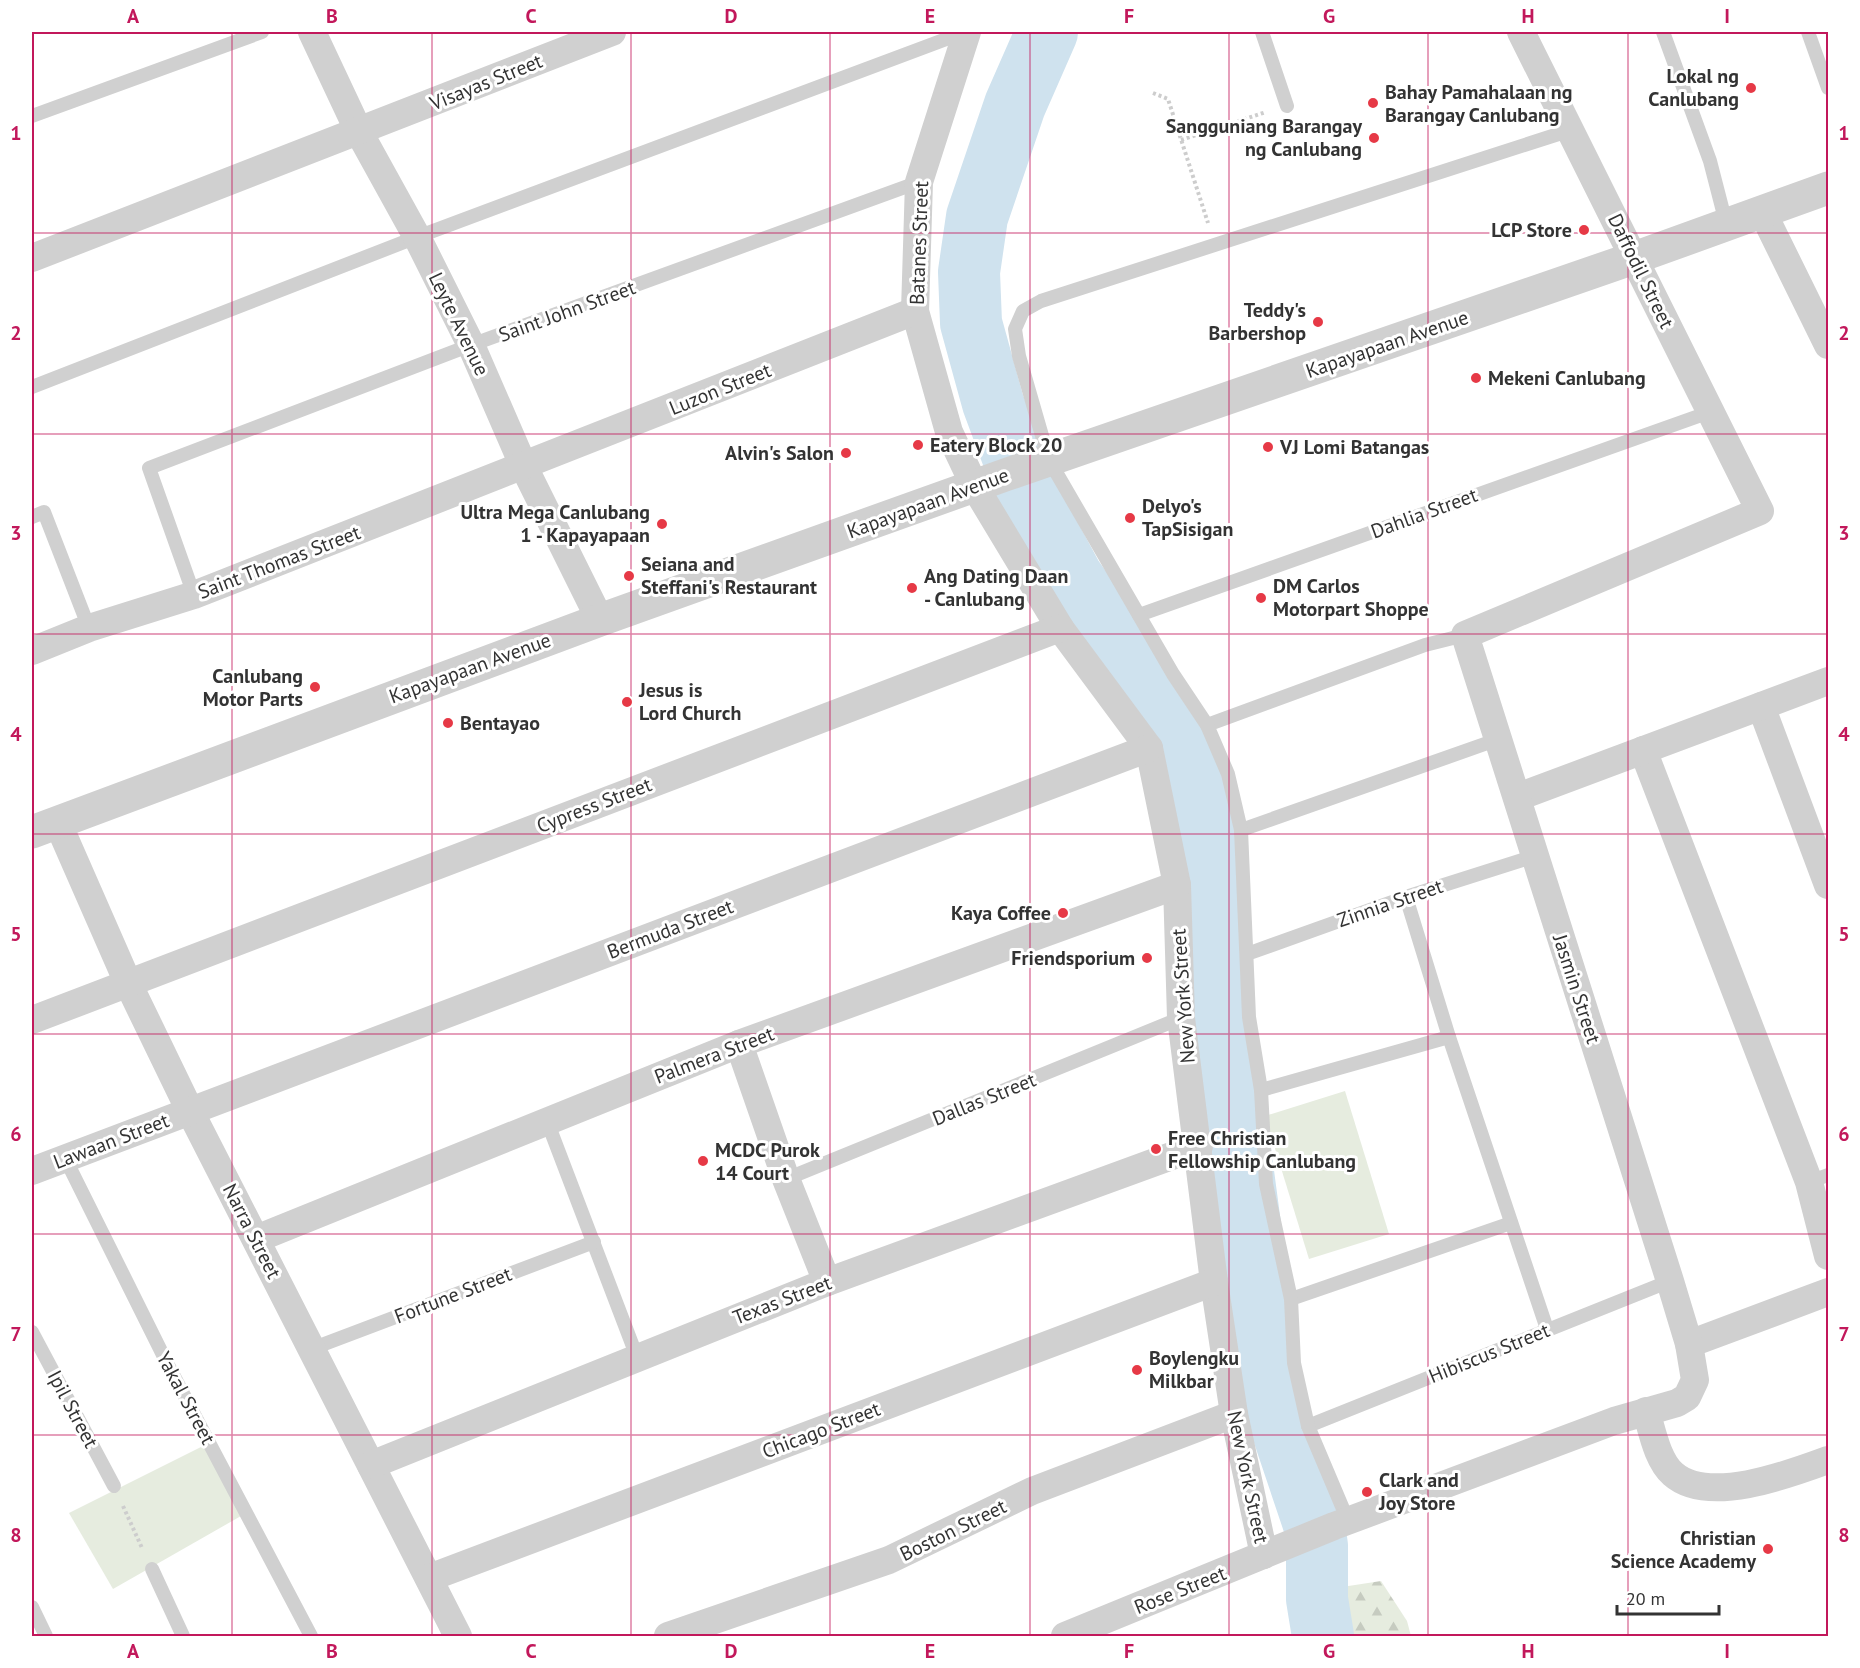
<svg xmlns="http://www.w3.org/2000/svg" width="1860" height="1668" font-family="'PT Sans',sans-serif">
  <defs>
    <pattern id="forest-firs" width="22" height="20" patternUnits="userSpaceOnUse" patternTransform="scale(1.5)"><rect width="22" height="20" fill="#e6ecdf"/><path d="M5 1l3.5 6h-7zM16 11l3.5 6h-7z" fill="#c6cbc0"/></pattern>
  </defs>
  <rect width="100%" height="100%" fill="#fff"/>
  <g fill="url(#forest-firs)">
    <path d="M1027,32h34c-17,30 -28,63 -40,96 -22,60 -51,128 -42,194 6,40 30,86 45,124l-23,9c-30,-78 -61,-153 -41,-239 7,-30 18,-58 28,-87 11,-32 20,-69 39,-97z"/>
    <polygon points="1381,1581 1407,1621 1411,1636 1319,1636 1314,1616 1342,1587"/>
  </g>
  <g fill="#e6ecdf">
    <polygon points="1345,1091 1389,1234 1309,1259 1265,1116"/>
    <polygon points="205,1445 241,1516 113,1589 69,1513"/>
  </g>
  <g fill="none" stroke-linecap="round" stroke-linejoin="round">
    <polyline stroke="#cfe2ee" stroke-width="62" points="1047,32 1015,105 977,217 969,272 971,323 993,403 1019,473 1051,538 1072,577 1130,658 1185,755 1215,871 1217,977 1274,1405 1314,1524 1317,1546 1317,1599 1323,1636"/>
    <g stroke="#cdcdcd" stroke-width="4" stroke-dasharray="3 3" stroke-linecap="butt">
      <polyline points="1153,93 1168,99 1208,223"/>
      <polyline points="1181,140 1266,112"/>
      <polyline points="123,1506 142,1548"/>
    </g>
    <g stroke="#d0d0d0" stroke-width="14">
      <polyline points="1262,32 1287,106"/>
      <polyline points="1663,32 1710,161 1726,223"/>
      <polyline points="1808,32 1828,88"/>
      <polyline points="32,116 262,32"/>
      <polyline points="32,387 417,237 965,32"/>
      <polyline points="32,517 44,512 89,628"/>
      <polyline points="194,595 149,468 471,345 919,182"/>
      <polyline points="1139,615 1710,412"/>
      <polyline points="1207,725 1425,645 1465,635"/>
      <polyline points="1241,830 1496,740"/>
      <polyline points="1406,897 1449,1037 1547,1329"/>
      <polyline points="1247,954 1406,897 1535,856"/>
      <polyline points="1261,1090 1449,1037"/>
      <polyline points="547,1121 637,1357"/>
      <polyline points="65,1158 168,1365 311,1636"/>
      <polyline points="786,1179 1181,1018"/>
      <polyline points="1809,1182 1828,1175"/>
      <polyline points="1291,1299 1511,1223"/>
      <polyline points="32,1332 114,1486"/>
      <polyline points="311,1349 594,1242"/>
      <polyline points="1308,1426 1670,1281"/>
      <polyline points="1349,1523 1308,1426 1294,1363 1291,1299 1266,1184 1261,1090 1249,1017 1241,830 1228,774 1207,725 1173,674 1049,460 1019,356 1015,329 1023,311 1041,301 1571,130"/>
      <polyline points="152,1569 183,1636"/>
      <polyline points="32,1607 46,1636"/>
    </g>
    <g stroke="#d0d0d0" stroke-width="28">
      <polyline points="312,32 359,132 417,237 471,345 524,467 600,620"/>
      <polyline points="967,32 919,182 915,311 949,432 975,487 1060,628 1149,748 1177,885 1181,1018 1214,1282 1234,1414 1264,1555"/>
      <polyline points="1762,211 1828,345"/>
      <polyline points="32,258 612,32"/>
      <polyline points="32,651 89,628 194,595 915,311"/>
      <polyline points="1761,706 1828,885"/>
      <polyline points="1643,750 1809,1182 1828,1256"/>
      <polyline points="1518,797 1828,681"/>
      <polyline points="57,821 128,983 190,1111 458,1636"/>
      <polyline points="32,1020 1060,628"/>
      <polyline points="739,1044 786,1179 827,1282"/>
      <polyline points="32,1171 1149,748"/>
      <polyline points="256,1239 739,1044 1177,885"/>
      <polyline points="1689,1344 1828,1292"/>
      <path d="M1646,1411c6,19 11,49 27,63 35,31 117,0 155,-14"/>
      <polyline points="371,1465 827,1282 1199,1146"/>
      <polyline points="429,1578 1214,1282"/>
      <polyline points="668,1636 889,1560 1032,1491 1234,1414"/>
      <polyline points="1065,1636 1334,1526 1614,1421 1677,1403 1687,1397 1695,1380 1689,1344 1670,1281 1465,635 1760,511 1521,32"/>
    </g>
    <polyline stroke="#d0d0d0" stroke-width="33" points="32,832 600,620 1005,475 1634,258 1828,188"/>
  </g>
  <path fill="none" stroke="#c2185b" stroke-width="1.5" stroke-opacity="0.55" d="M232,32v1604M432,32v1604M631,32v1604M830,32v1604M1030,32v1604M1229,32v1604M1428,32v1604M1628,32v1604M32,233h1796M32,434h1796M32,634h1796M32,834h1796M32,1034h1796M32,1234h1796M32,1435h1796"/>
  <g fill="#e63946" stroke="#fff" stroke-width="2">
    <circle cx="1751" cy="88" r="6"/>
    <circle cx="1373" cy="103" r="6"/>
    <circle cx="1374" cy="138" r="6"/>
    <circle cx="1584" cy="230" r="6"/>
    <circle cx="1318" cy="322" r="6"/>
    <circle cx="1476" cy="378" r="6"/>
    <circle cx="918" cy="445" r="6"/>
    <circle cx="1268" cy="447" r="6"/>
    <circle cx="846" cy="453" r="6"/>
    <circle cx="1130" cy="518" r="6"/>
    <circle cx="662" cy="524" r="6"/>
    <circle cx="629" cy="576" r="6"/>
    <circle cx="912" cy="588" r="6"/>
    <circle cx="1261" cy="598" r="6"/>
    <circle cx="315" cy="687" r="6"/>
    <circle cx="627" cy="702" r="6"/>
    <circle cx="448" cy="723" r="6"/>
    <circle cx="1063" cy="913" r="6"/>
    <circle cx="1147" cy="958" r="6"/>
    <circle cx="1156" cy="1149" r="6"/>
    <circle cx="703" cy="1161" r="6"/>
    <circle cx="1137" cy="1370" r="6"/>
    <circle cx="1367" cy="1492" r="6"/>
    <circle cx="1768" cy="1549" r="6"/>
  </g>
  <g text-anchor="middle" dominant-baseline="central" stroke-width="6" stroke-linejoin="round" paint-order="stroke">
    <g font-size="20" font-weight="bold" fill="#333" stroke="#fff" text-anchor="start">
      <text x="1739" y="76" text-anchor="end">Lokal ng<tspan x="1739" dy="23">Canlubang</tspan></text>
      <text x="1385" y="92">Bahay Pamahalaan ng<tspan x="1385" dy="23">Barangay Canlubang</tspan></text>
      <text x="1362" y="126" text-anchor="end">Sangguniang Barangay<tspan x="1362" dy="23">ng Canlubang</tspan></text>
      <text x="1572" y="230" text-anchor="end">LCP Store</text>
      <text x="1306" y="310" text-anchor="end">Teddy's<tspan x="1306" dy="23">Barbershop</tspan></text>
      <text x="1488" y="378">Mekeni Canlubang</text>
      <text x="930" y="445">Eatery Block 20</text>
      <text x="1280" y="447">VJ Lomi Batangas</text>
      <text x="834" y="453" text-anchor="end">Alvin's Salon</text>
      <text x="1142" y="506">Delyo's<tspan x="1142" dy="23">TapSisigan</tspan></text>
      <text x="650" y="512" text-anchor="end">Ultra Mega Canlubang<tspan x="650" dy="23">1 - Kapayapaan</tspan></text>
      <text x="641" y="564">Seiana and<tspan x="641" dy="23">Steffani's Restaurant</tspan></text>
      <text x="924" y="576">Ang Dating Daan<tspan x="924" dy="23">- Canlubang</tspan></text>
      <text x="1273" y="586">DM Carlos<tspan x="1273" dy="23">Motorpart Shoppe</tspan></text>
      <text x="303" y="676" text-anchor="end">Canlubang<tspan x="303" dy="23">Motor Parts</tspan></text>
      <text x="639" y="690">Jesus is<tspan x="639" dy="23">Lord Church</tspan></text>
      <text x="460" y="723">Bentayao</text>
      <text x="1051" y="913" text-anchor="end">Kaya Coffee</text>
      <text x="1135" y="958" text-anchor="end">Friendsporium</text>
      <text x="1168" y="1138">Free Christian<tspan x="1168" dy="23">Fellowship Canlubang</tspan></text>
      <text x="715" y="1150">MCDC Purok<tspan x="715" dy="23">14 Court</tspan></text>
      <text x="1149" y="1358">Boylengku<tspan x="1149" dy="23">Milkbar</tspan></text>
      <text x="1379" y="1480">Clark and<tspan x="1379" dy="23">Joy Store</tspan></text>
      <text x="1756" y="1538" text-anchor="end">Christian<tspan x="1756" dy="23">Science Academy</tspan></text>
    </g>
    <g font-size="20" fill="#333" stroke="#fff">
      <text transform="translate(486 82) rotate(-22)">Visayas Street</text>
      <text transform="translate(919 243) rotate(-88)">Batanes Street</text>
      <text transform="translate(1641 271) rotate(64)">Daffodil Street</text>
      <text transform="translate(567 311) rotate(-20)">Saint John Street</text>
      <text transform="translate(459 324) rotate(64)">Leyte Avenue</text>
      <text transform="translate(1387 344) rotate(-19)">Kapayapaan Avenue</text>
      <text transform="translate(720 389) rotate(-22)">Luzon Street</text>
      <text transform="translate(928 503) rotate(-20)">Kapayapaan Avenue</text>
      <text transform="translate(1424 513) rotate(-20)">Dahlia Street</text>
      <text transform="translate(279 562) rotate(-21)">Saint Thomas Street</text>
      <text transform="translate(470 668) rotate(-20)">Kapayapaan Avenue</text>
      <text transform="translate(594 805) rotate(-21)">Cypress Street</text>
      <text transform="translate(1390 903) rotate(-19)">Zinnia Street</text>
      <text transform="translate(670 929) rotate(-21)">Bermuda Street</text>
      <text transform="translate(1577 989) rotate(72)">Jasmin Street</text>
      <text transform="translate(1183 996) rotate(-94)">New York Street</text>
      <text transform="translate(714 1055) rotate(-21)">Palmera Street</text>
      <text transform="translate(984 1099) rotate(-22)">Dallas Street</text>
      <text transform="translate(111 1141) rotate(-21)">Lawaan Street</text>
      <text transform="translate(252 1231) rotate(63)">Narra Street</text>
      <text transform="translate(453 1295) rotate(-21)">Fortune Street</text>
      <text transform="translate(782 1300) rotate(-21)">Texas Street</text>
      <text transform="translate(1489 1353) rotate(-22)">Hibiscus Street</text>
      <text transform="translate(186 1398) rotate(62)">Yakal Street</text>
      <text transform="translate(73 1409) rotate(62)">Ipil Street</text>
      <text transform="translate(821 1430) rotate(-21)">Chicago Street</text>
      <text transform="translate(1248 1477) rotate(78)">New York Street</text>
      <text transform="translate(953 1530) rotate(-26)">Boston Street</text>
      <text transform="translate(1180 1590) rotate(-22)">Rose Street</text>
    </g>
  </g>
  <rect width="1860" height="1668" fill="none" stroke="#ffffff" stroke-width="66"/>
  <path d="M1617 1605v9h102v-9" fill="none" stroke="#333333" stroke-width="3"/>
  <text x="1626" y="1605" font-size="18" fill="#333333" stroke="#ffffff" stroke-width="4.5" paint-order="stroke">20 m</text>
  <rect x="33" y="33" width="1794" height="1602" fill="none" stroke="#c2185b" stroke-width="2"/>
  <g font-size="20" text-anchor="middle" font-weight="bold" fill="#c2185b">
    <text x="133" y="23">A</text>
    <text x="332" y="23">B</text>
    <text x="531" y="23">C</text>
    <text x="731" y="23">D</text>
    <text x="930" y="23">E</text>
    <text x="1129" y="23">F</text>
    <text x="1329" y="23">G</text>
    <text x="1528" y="23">H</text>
    <text x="1727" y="23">I</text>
    <text x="16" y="140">1</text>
    <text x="1844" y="140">1</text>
    <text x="16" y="340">2</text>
    <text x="1844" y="340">2</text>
    <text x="16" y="540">3</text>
    <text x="1844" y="540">3</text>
    <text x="16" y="741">4</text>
    <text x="1844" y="741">4</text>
    <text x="16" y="941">5</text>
    <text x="1844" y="941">5</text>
    <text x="16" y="1141">6</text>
    <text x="1844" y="1141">6</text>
    <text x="16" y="1341">7</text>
    <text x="1844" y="1341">7</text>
    <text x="16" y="1542">8</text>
    <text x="1844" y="1542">8</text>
    <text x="133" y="1658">A</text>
    <text x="332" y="1658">B</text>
    <text x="531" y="1658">C</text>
    <text x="731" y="1658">D</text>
    <text x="930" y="1658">E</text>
    <text x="1129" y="1658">F</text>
    <text x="1329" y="1658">G</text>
    <text x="1528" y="1658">H</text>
    <text x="1727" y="1658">I</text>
  </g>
</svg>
